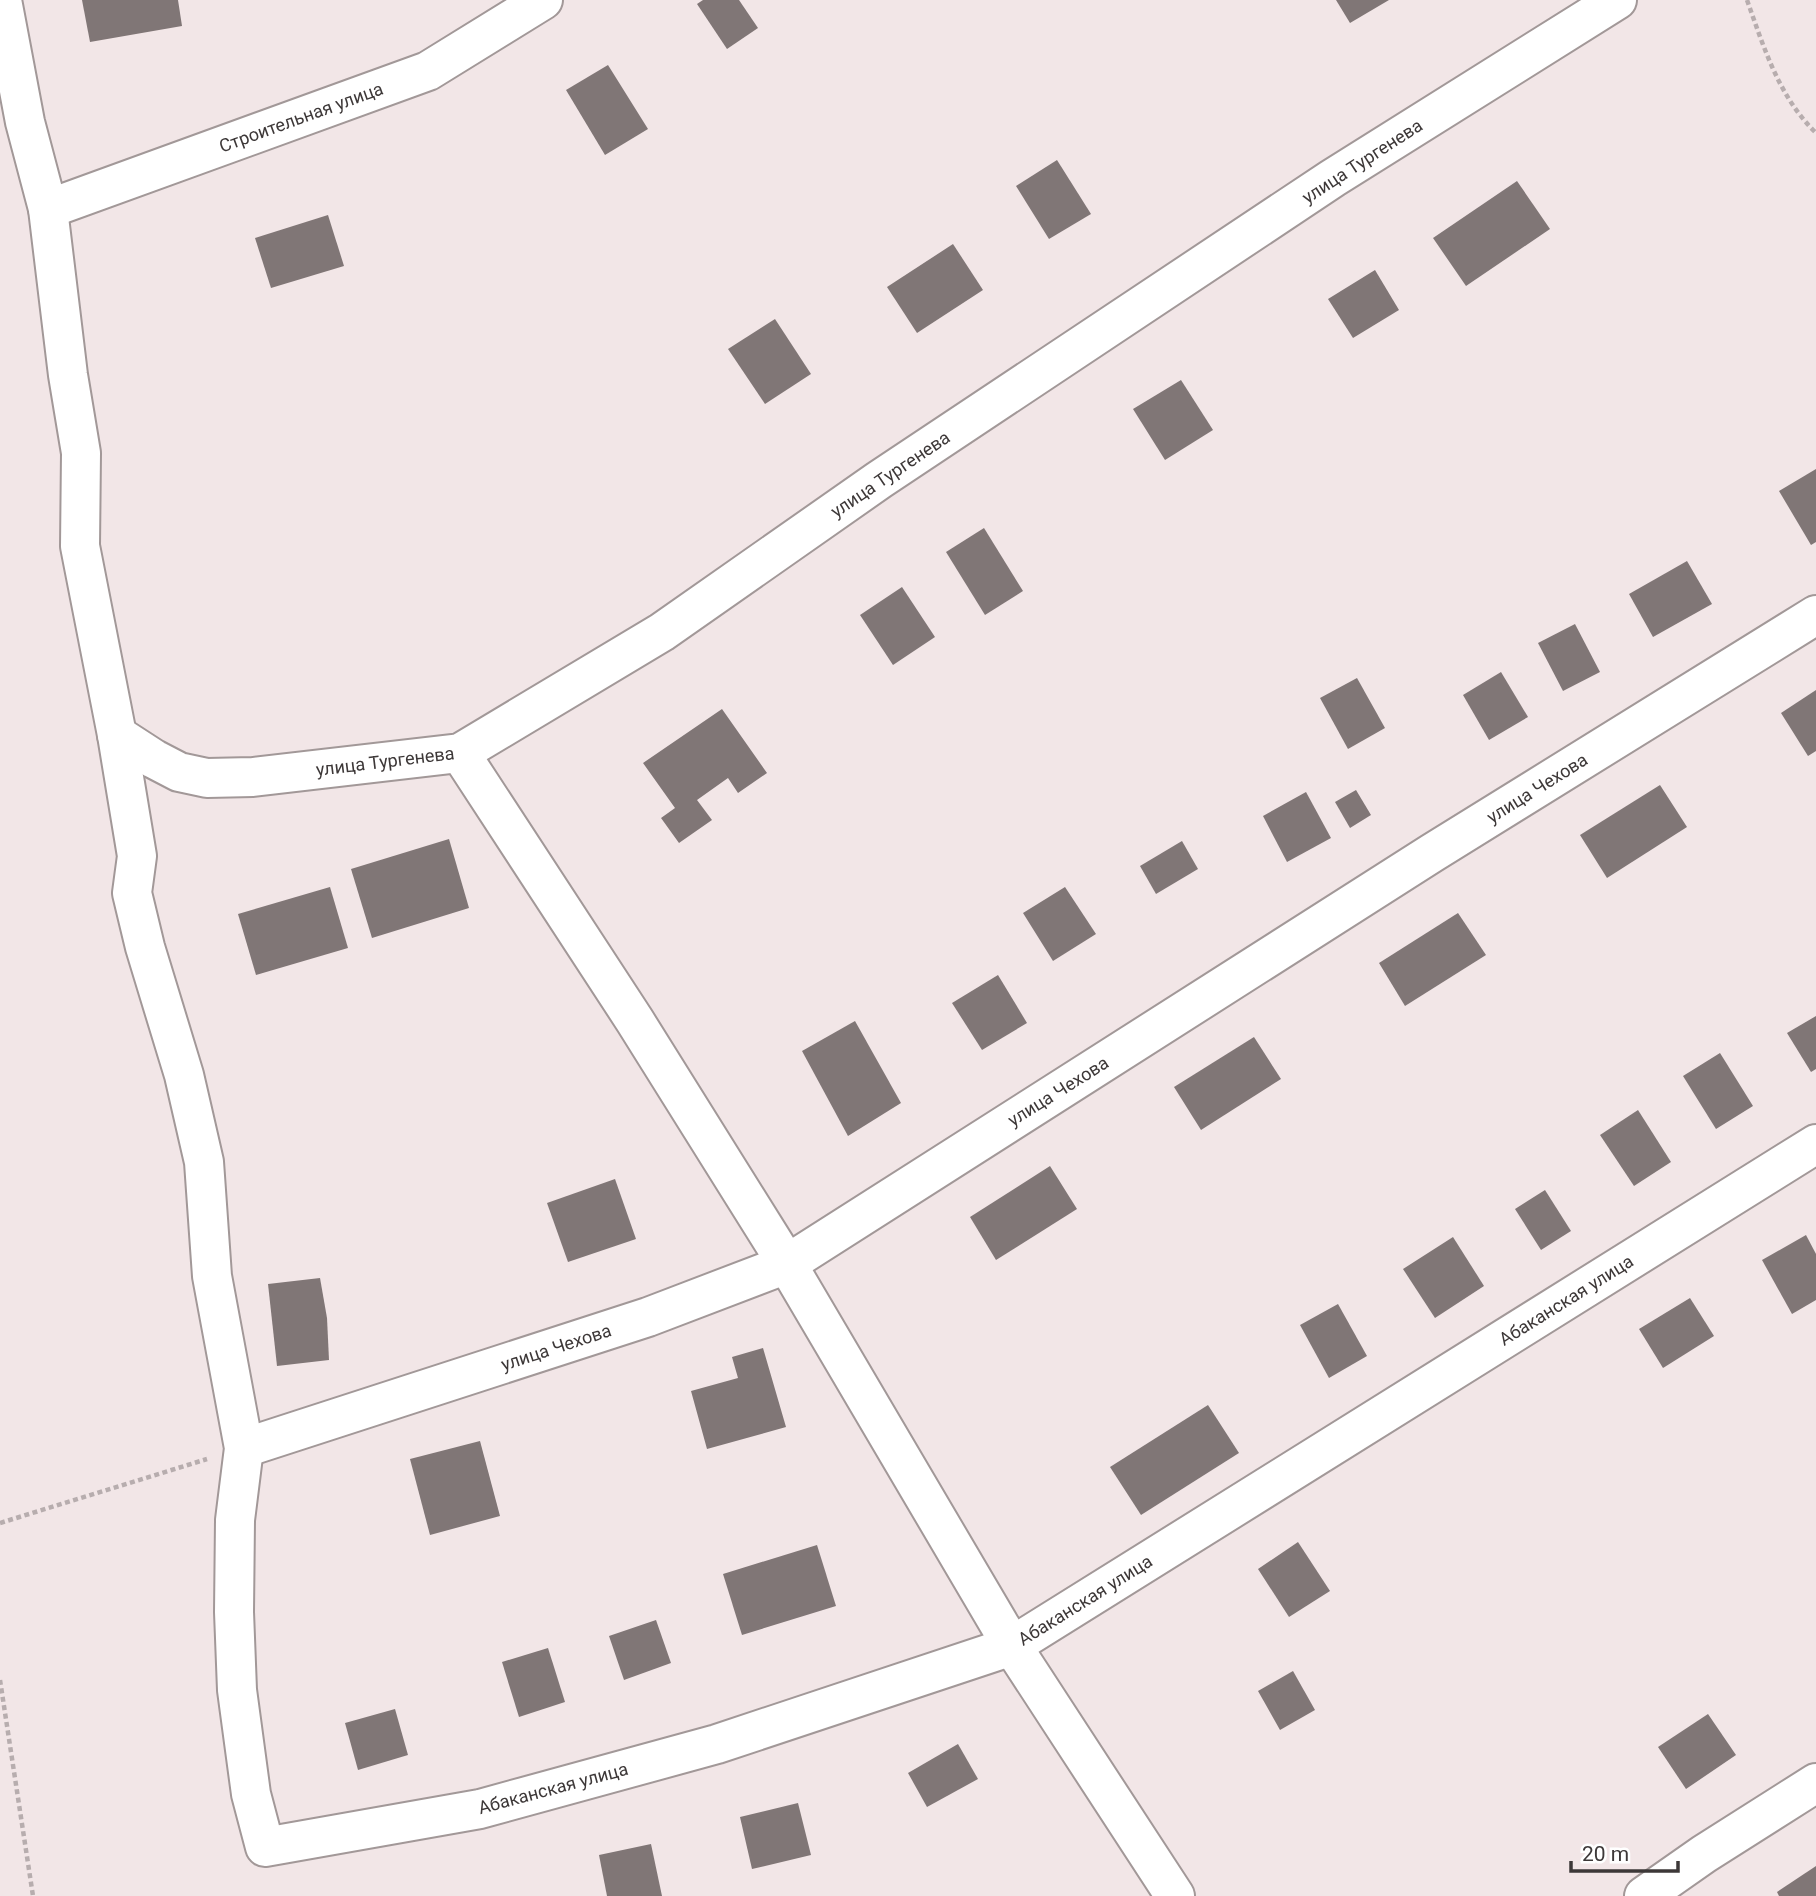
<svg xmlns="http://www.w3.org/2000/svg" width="1816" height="1896" font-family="Roboto,sans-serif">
  <rect width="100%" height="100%" fill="#f2e6e7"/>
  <g fill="#807676">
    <polygon points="82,0 178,0 182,26 90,42"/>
    <polygon points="703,0 739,0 758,28 727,49 697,4"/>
    <polygon points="1336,0 1389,0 1350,23"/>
    <polygon points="608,65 648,129 605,155 566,90"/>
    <polygon points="1057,160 1091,214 1049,239 1016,186"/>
    <polygon points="1517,181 1550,229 1466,286 1433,238"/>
    <polygon points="328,215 344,266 271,288 255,238"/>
    <polygon points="953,244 983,290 917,333 887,287"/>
    <polygon points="1375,270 1399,310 1353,338 1328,299"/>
    <polygon points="775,319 811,374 765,404 728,349"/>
    <polygon points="1181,380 1213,430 1165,460 1133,409"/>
    <polygon points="1816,469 1816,542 1811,545 1779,491"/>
    <polygon points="984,528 1023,591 985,615 946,552"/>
    <polygon points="1687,561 1712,604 1653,637 1629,594"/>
    <polygon points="902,587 935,637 893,665 860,615"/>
    <polygon points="1575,624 1600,672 1563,691 1538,643"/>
    <polygon points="1501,672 1528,717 1489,740 1463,695"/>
    <polygon points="1357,678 1385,728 1348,749 1320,698"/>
    <polygon points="1816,690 1816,751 1808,756 1781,713"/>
    <polygon points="722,709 767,773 738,793 728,778 697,800 712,820 679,843 661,818 675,808 643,763"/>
    <polygon points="1660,785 1687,827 1607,878 1580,835"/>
    <polygon points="1356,790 1371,815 1350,828 1335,802"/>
    <polygon points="1306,792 1331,838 1287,862 1263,816"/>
    <polygon points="449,839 469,908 372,938 351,869"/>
    <polygon points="1182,841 1198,869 1156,894 1140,866"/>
    <polygon points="330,887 348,948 256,975 238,914"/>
    <polygon points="1065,887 1096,934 1053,961 1023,913"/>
    <polygon points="1458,913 1486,955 1405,1006 1379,963"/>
    <polygon points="998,975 1027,1023 982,1050 952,1003"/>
    <polygon points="1816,1016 1816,1069 1811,1072 1787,1033"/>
    <polygon points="855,1021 901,1103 848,1136 802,1051"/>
    <polygon points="1254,1037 1281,1079 1201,1130 1174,1087"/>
    <polygon points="1720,1053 1753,1106 1716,1129 1683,1076"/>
    <polygon points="1638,1110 1671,1162 1634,1186 1600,1135"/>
    <polygon points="1050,1166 1077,1209 996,1260 970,1217"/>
    <polygon points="615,1179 636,1239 568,1262 547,1203"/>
    <polygon points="1545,1190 1571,1231 1541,1250 1515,1209"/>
    <polygon points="1806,1235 1816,1254 1816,1300 1792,1314 1762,1260"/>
    <polygon points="1453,1237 1484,1286 1435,1318 1403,1269"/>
    <polygon points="320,1278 327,1318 329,1360 277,1366 268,1284"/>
    <polygon points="1690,1298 1714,1336 1663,1368 1639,1329"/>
    <polygon points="1338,1304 1367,1356 1329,1378 1300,1325"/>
    <polygon points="763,1348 786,1427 707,1449 691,1391 738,1378 732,1357"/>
    <polygon points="1208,1405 1239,1453 1141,1515 1110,1467"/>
    <polygon points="480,1441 500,1516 430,1535 410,1459"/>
    <polygon points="1298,1542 1330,1591 1289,1617 1258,1569"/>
    <polygon points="817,1545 836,1606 742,1635 723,1574"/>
    <polygon points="656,1620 671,1663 624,1680 609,1636"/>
    <polygon points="548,1648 565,1702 519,1717 502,1662"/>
    <polygon points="1293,1671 1315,1710 1280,1730 1258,1691"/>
    <polygon points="395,1709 408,1755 358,1770 345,1723"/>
    <polygon points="1708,1714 1736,1755 1686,1789 1658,1747"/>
    <polygon points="958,1744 978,1779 927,1807 908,1773"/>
    <polygon points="798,1803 811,1855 752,1869 740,1817"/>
    <polygon points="651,1844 662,1896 607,1896 599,1855"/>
    <polygon points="1816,1866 1816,1896 1779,1896 1777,1892"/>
  </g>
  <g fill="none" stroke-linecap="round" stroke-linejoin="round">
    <defs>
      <g id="minor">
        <polyline points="2,0 25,122 48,209 68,375 81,453 80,546 117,735 137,856 132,893 145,947 184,1075 204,1162 212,1276 244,1448 235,1520 234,1612 237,1690 251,1794 265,1847 480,1809 717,1744 1012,1646 1816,1144"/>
        <polyline points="48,209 428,71 543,0"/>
        <polyline points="117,735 154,759 179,772 207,778 253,777 460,753 662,632 879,480 1333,178 1617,0"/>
        <polyline points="460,753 635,1021 787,1264 1012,1646 1175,1896"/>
        <polyline points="244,1448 648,1317 787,1264 1432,853 1816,615"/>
        <polyline points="1644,1896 1704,1854 1816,1783"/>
      </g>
    </defs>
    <use href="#minor" stroke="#a29898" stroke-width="42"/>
    <g stroke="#b7adae" stroke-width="4.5" stroke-dasharray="5 3.5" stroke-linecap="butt">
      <path d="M1747,0c17,48 32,97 69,133"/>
      <polyline points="0,1523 207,1459"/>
      <polyline points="0,1680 33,1896"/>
    </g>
    <use href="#minor" stroke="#fff" stroke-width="38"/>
  </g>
  <g text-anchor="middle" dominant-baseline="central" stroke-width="7" stroke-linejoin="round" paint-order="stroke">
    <g font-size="18" fill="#3d3838" stroke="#fff">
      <text transform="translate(301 117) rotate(-20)">Строительная улица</text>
      <text transform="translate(1362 161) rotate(-33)">улица Тургенева</text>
      <text transform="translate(890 474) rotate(-34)">улица Тургенева</text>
      <text transform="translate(385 761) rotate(-7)">улица Тургенева</text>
      <text transform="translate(1537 788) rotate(-32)">улица Чехова</text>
      <text transform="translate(1058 1091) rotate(-32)">улица Чехова</text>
      <text transform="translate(1566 1300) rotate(-32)">Абаканская улица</text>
      <text transform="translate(556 1347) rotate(-18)">улица Чехова</text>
      <text transform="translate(1085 1600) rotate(-32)">Абаканская улица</text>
      <text transform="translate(553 1788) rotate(-15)">Абаканская улица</text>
    </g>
  </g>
  <path d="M1571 1861v10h107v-10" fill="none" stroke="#3d3838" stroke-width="3.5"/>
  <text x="1582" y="1861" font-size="21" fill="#3d3838" stroke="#ffffff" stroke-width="5" paint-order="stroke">20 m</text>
</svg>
